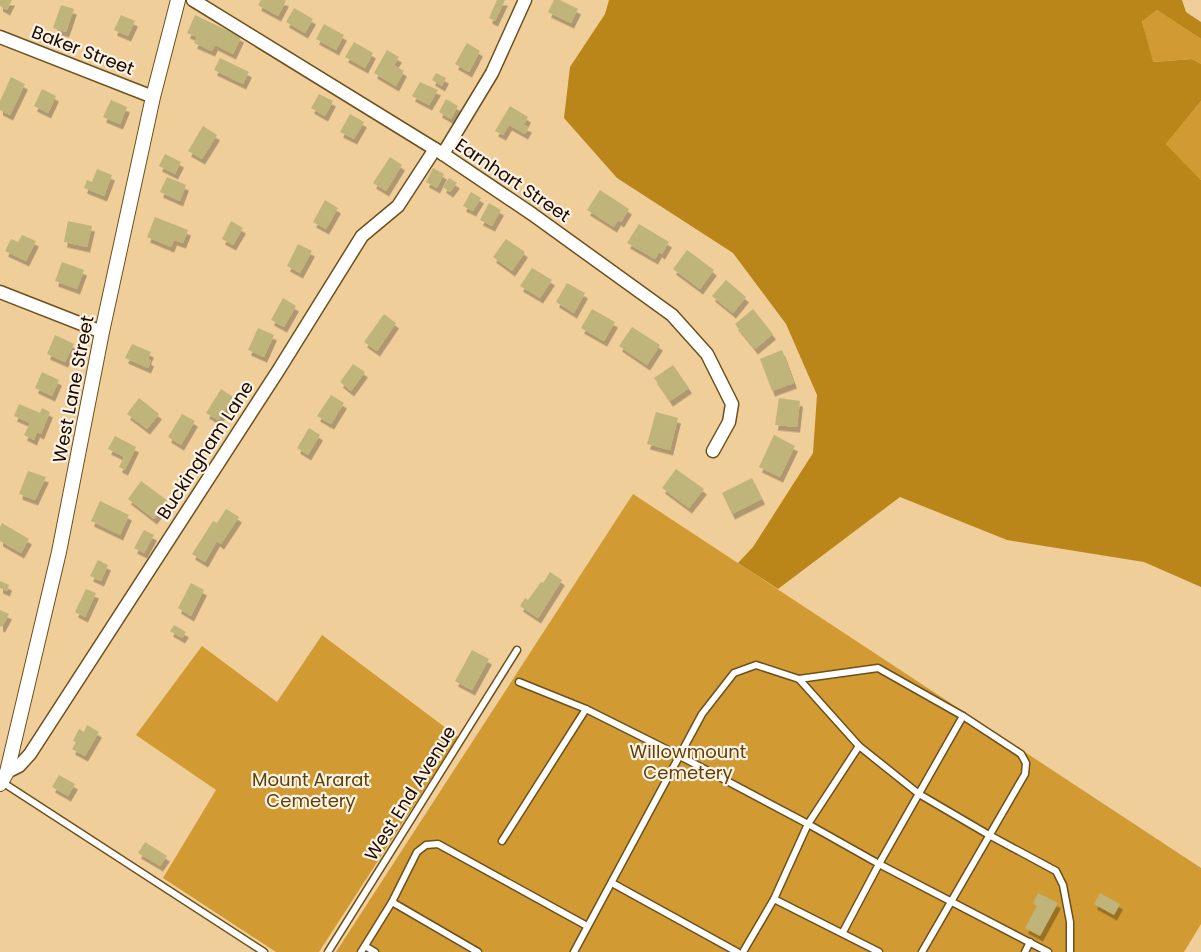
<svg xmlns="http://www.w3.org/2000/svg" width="1201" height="952" font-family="Poppins,sans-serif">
  <defs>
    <filter id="shadow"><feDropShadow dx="3" dy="5.5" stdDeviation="0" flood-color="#0004"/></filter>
  </defs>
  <rect width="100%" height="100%" fill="#efce99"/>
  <g fill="#d19a32">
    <polygon points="1157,10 1201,39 1201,64 1192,59 1152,62 1142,20"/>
    <polygon points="1201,101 1201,180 1166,144"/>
    <polygon points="633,494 1201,868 1201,924 1184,952 336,952"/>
    <polygon points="322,635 458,737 319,952 276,952 163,878 216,790 136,735 202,646 277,702"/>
  </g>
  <polygon fill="#ba8519" points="609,0 1182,0 1186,12 1201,22 1201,39 1157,10 1142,21 1153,62 1192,59 1201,64 1201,101 1166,144 1201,180 1201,587 1144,562 1007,540 900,497 778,589 738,563 753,547 813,453 817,395 786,324 733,253 617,178 564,118 570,67 605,14"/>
  <g fill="#bfb479" filter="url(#shadow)">
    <polygon points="0,0 12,0 7,10 0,6"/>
    <polygon points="261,0 284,0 286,1 278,16 258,5"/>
    <polygon points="497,0 505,0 495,21 489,18"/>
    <polygon points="554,0 560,0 578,9 571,23 548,12"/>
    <polygon points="61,5 74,9 66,32 53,28"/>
    <polygon points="294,8 313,19 305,33 286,22"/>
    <polygon points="121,15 135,21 128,36 114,30"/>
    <polygon points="195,15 241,37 233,54 215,45 212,51 194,43 197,37 187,33"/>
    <polygon points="324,24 344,35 336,50 316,39"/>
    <polygon points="354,42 373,53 365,68 345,57"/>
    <polygon points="467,43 480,51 469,72 455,64"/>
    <polygon points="387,50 399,57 394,65 404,71 396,86 374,73"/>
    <polygon points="220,58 249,72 243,84 214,70"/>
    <polygon points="436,73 446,78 442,86 432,80"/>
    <polygon points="11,77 25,84 10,115 0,110 0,101"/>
    <polygon points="420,82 438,90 429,105 412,96"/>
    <polygon points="42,89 56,96 48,113 34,106"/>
    <polygon points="319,94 333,101 325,116 311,108"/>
    <polygon points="446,99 458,106 451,119 439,112"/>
    <polygon points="111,100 127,107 120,124 103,117"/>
    <polygon points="510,106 528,117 524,125 529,127 525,134 509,125 503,135 495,131"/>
    <polygon points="350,114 364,122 354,139 340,132"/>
    <polygon points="203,126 217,135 202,159 188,151"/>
    <polygon points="165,154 181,162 175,174 159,166"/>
    <polygon points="390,157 402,165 386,191 373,183"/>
    <polygon points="433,168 444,174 437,188 426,182"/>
    <polygon points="97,169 112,175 104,196 84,188 87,180 92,182"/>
    <polygon points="167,177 186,185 180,201 160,192"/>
    <polygon points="449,178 457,183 450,192 443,187"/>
    <polygon points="600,190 629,209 621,222 618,220 614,227 587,210"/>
    <polygon points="471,192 481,198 473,211 463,206"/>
    <polygon points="325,200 338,208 326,229 313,222"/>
    <polygon points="489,203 501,210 492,226 480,220"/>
    <polygon points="155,217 188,230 183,243 174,240 171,247 147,237"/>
    <polygon points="68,221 92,226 87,247 64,242"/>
    <polygon points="231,221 243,228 233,245 222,239"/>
    <polygon points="639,224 669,242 662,254 659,252 655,259 627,243"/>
    <polygon points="22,235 36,241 26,261 5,251 11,239 18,242"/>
    <polygon points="506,239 525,252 512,271 493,257"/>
    <polygon points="298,244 312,251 300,273 287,266"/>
    <polygon points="687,250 714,270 700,289 673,269"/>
    <polygon points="62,262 84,270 77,289 55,281"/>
    <polygon points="532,268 552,280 540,298 520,286"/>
    <polygon points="726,280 746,297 733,313 712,296"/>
    <polygon points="567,283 585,293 574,313 556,302"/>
    <polygon points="283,298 296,306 284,327 271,320"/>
    <polygon points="592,309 615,322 604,341 581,328"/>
    <polygon points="753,309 773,334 755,349 735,324"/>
    <polygon points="384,314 396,323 377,351 364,342"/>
    <polygon points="632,327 660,345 647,365 619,346"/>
    <polygon points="258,328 274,335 264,357 248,350"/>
    <polygon points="55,335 74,344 65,362 47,354"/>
    <polygon points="132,344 151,352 148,359 151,361 148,368 125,358"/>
    <polygon points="782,350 794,383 772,391 760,359"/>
    <polygon points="353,364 365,372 351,391 340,382"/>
    <polygon points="673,365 689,388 670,401 654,378"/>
    <polygon points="42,372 59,380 52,396 35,388"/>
    <polygon points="221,389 233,397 218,420 206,413"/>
    <polygon points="331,395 344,403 331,424 317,416"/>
    <polygon points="139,398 159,414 147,429 127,414"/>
    <polygon points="779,398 800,401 797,427 775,425"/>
    <polygon points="19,404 40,413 42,408 50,412 41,434 37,432 34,440 24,435 30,423 14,416"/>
    <polygon points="656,412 678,418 670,450 647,444"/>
    <polygon points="182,414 195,421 181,445 168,437"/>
    <polygon points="309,428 320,435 308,455 297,448"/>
    <polygon points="774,435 795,446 780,477 759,467"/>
    <polygon points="115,436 136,447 125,470 119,467 124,457 108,449"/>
    <polygon points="676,469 704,489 689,508 662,488"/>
    <polygon points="28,471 46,477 35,500 19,494"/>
    <polygon points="752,478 762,499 732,514 722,493"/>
    <polygon points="141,481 168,501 154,519 128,499"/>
    <polygon points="100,501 129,515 120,535 91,521"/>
    <polygon points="226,509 239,517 221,544 217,541 205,562 192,554 213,521 217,523"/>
    <polygon points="2,523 29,539 21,553 0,541 0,527"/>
    <polygon points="144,530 154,535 144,553 134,548"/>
    <polygon points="98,560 108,565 101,581 90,576"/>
    <polygon points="550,572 562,580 538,618 520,606 525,598 528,600 541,582 543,583"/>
    <polygon points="0,581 9,585 7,591 0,588"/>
    <polygon points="191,583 204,590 191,616 178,608"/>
    <polygon points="86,589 96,593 85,617 75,612"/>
    <polygon points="0,610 9,614 2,627 0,626"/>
    <polygon points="174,625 186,632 182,638 170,631"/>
    <polygon points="472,650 489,659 472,690 455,681"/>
    <polygon points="87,725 99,732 85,756 72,749 76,742 73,741 79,729 84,732"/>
    <polygon points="59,775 75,784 68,796 52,787"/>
    <polygon points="145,842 167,856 160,866 138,853"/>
    <polygon points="1038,893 1058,903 1040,936 1025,928 1037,906 1033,903"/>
    <polygon points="1100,893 1120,904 1114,915 1094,904"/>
  </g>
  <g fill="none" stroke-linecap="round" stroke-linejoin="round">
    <defs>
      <g id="service">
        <polyline points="799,679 878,668 963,716 1021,754 1026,763 1025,774 922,952"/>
        <polyline points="519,682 586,709 678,755 808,824 879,864 1048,952"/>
        <polyline points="2,782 264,952"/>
        <polyline points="502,841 586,709"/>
        <polyline points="612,883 737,952"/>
        <polyline points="774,899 879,952"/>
        <polyline points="392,902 478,952"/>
        <polyline points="843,932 879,864 963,716"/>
        <polyline points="365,946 375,952"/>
        <polyline points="328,952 517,650"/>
        <polyline points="361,952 392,902 417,852 426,845 438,844 587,926"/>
        <polyline points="574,952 702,714 734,673 756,665 799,679 859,746 919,794 989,835 1056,871 1063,885 1070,922 1070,952"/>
        <polyline points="743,952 774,899 808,824 859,746"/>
        <polyline points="1025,952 1030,942"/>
      </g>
      <g id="minor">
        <polyline points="193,0 443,154 532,214 672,315 707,354 732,404 729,422 713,451"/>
        <polyline points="0,37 153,97"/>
        <polyline points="443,154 492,73 525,0"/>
        <polyline points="0,292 102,332"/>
        <polyline points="7,772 19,766 30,754 278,371 362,236 398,206 435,149"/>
      </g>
      <polyline id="tertiary" points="0,784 7,772 59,552 102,332 153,97 178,0"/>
    </defs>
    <use href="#service" stroke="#6d501c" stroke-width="9"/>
    <use href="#minor" stroke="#6d501c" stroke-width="15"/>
    <use href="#tertiary" stroke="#6d501c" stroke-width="16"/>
    <use href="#service" stroke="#fff" stroke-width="6"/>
    <use href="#minor" stroke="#fff" stroke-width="12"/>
    <use href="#tertiary" stroke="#fff" stroke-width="14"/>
  </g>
  <g text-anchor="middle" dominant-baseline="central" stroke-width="4.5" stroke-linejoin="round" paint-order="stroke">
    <g font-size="18" fill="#160a00" stroke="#fdf2e3">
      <text transform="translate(83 50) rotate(21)">Baker Street</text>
      <text transform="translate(513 180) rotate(34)">Earnhart Street</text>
      <text transform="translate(73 389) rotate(-79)">West Lane Street</text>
      <text transform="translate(205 450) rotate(-57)">Buckingham Lane</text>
      <text transform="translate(410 793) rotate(-58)">West End Avenue</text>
    </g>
    <g font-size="18" fill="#5d410b" stroke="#fdf2e3">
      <text x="688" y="751">Willowmount<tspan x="688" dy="21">Cemetery</tspan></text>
      <text x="311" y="779">Mount Ararat<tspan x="311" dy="21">Cemetery</tspan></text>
    </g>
  </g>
</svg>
